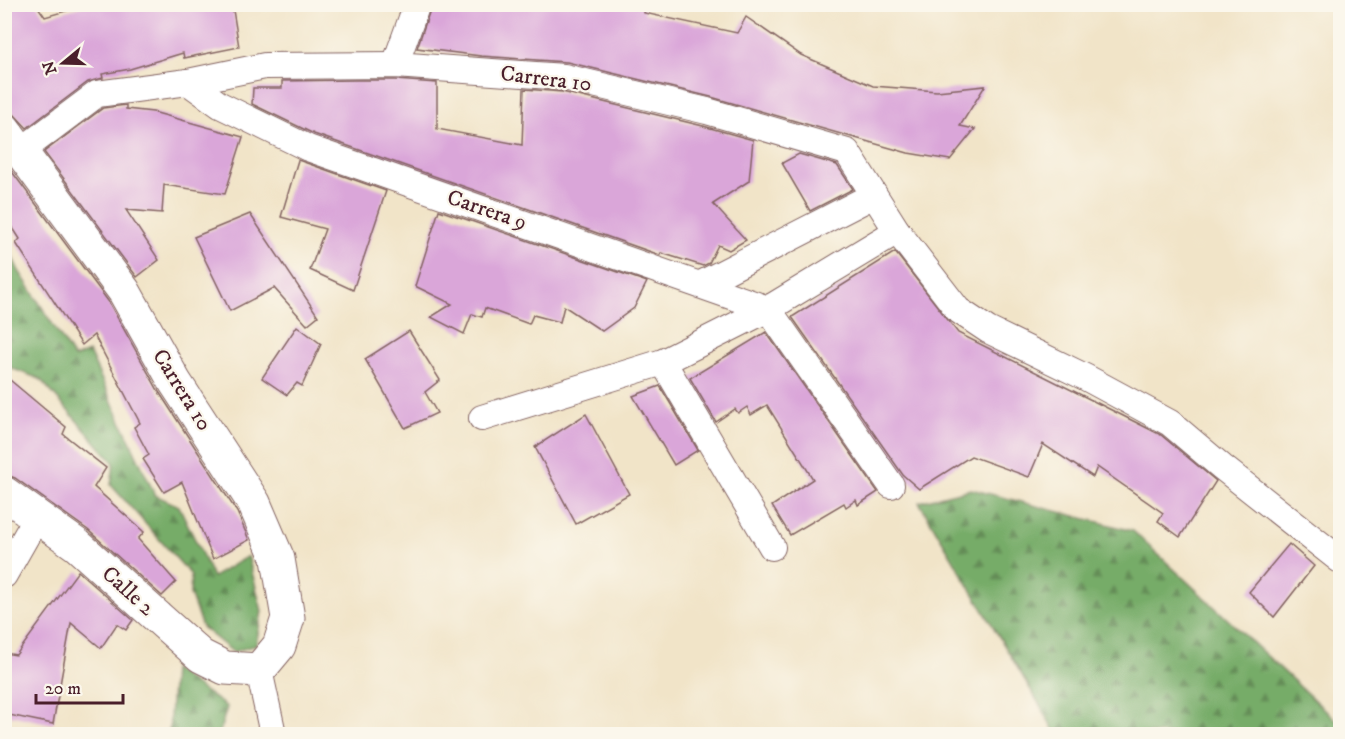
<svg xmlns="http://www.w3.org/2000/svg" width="1345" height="739" font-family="'IM FELL DW Pica',serif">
  <defs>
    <pattern id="forest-firs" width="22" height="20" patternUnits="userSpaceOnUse" patternTransform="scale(1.5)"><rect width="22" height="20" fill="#76ac68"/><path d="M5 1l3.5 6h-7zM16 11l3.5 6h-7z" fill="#638b56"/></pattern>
  </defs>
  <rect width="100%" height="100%" fill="#fbf7ec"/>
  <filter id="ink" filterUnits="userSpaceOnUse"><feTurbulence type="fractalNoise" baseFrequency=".0167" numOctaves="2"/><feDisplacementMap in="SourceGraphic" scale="12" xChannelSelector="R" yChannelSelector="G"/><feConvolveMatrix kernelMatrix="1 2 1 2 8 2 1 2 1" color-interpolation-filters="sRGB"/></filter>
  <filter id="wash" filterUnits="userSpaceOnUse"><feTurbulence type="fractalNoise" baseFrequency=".008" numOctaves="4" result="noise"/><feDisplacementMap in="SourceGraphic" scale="24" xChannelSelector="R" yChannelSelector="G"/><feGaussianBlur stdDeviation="1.35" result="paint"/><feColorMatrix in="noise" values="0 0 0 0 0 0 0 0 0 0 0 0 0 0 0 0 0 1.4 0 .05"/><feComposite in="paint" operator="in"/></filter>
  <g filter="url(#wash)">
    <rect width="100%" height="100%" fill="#f1e4c8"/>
    <g fill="url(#forest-firs)" stroke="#60664a" stroke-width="1.5">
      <polygon points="4,239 19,271 74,358 89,352 155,495 179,506 213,577 248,556 262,611 256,645 233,652 202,627 190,594 191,575 111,485 114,463 40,379 5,366"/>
      <polygon points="971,489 1133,531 1340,724 1340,734 1056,734 1038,702 919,502"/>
      <polygon points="173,669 227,707 219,734 169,734"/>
    </g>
    <g id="blocks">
      <g fill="#daa6d9">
        <polygon points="4,4 36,4 45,17 90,4 232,4 239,47 184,58 183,53 130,69 102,74 103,78 88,82 27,128 12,112 4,111"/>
        <polygon points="432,4 634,4 644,7 644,13 737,33 746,17 801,55 873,86 937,91 985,86 960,126 975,129 950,160 908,153 711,97 567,62 481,56 417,48"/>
        <polygon points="356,80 395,80 437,83 437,129 522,145 524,89 562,92 703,126 753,140 749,181 713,204 746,240 729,250 718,245 709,263 703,266 661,253 660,255 314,134 252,104 253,88 282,88 282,81"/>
        <polygon points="126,105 126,109 153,112 243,137 225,194 164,185 162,213 126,210 159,260 137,277 44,152 103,108"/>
        <polygon points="799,154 837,165 853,189 810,211 782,163"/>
        <polygon points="298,160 386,191 353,290 310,270 325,229 281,217"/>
        <polygon points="4,161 108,301 159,392 237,512 249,540 213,559 182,482 164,492 143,459 149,455 134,427 140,423 94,335 82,345 16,243 20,239 4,214"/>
        <polygon points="439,210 647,282 634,308 602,331 564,306 560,322 533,315 529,324 485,308 482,317 472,314 464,334 431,317 452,304 415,286"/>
        <polygon points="250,214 318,316 307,325 274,288 230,311 194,237"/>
        <polygon points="895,252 958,333 1161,435 1216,481 1180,537 1158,521 1163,513 1097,467 1093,477 1043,444 1029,477 971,456 919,489 903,475 792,317"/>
        <polygon points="297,326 321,344 302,386 297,383 287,395 262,378"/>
        <polygon points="409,331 440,380 425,392 437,413 405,428 365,359"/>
        <polygon points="766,332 878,492 858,505 856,500 846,507 844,503 790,535 772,506 813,479 767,405 751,415 747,407 738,413 735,409 716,422 690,378"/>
        <polygon points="4,375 66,427 63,434 106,468 94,487 144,532 138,539 176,582 162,596 88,530 15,478 4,474"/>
        <polygon points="660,386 698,450 674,465 633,396"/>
        <polygon points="586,414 629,494 576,524 535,447"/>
        <polygon points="1289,544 1314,566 1274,617 1249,592"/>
        <polygon points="78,571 133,620 126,630 117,624 101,648 71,623 53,724 4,714 4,653 16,655"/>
      </g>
    </g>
  </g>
  <g filter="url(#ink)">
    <use href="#blocks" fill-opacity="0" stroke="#846462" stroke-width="1.5"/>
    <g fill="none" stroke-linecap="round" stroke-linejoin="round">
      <defs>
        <g id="street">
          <polyline points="395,65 417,4"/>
          <polyline points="188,82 265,66 395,65 564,77 707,111 847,152 897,231 958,310 988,330 1085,377 1170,423 1222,467 1340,560"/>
          <polyline points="21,151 97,94 188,82 220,105 308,148 768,309 891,485"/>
          <polyline points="701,284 874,195"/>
          <polyline points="663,362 772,547"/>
          <polyline points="482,418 663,362 768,309 897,231"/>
          <polyline points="4,575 37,517"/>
          <polyline points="259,670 273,734"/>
        </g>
        <polyline id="secondary" points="4,129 124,291 175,382 254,503 278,559 288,618 279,646 259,670 225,668 201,656 77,545 4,493"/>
      </defs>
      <use href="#street" stroke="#846462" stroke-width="28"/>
      <use href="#secondary" stroke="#846462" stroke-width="35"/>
      <use href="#street" stroke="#fff" stroke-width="26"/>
      <use href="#secondary" stroke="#fff" stroke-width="33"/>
    </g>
  </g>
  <g text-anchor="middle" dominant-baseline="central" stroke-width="4.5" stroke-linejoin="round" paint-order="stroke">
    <g font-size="22" fill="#4a1f2b" stroke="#fbf7ec">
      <text transform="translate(546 79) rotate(7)">Carrera 10</text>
      <text transform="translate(487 210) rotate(19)">Carrera 9</text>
      <text transform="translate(182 390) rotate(58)">Carrera 10</text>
      <text transform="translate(128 591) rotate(42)">Calle 2</text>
    </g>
  </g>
  <rect width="1345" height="739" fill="none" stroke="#fbf7ec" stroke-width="24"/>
  <g transform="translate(63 63) rotate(251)" stroke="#fbf7ec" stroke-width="4.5" paint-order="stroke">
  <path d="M0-4.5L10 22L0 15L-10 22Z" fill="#4a1f2b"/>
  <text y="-9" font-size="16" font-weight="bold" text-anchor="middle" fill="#4a1f2b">N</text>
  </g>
  <path d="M36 694v9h87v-9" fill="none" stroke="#4a1f2b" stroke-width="3"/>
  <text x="45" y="694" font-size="18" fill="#4a1f2b" stroke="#fbf7ec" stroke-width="4.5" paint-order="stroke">20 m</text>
</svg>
